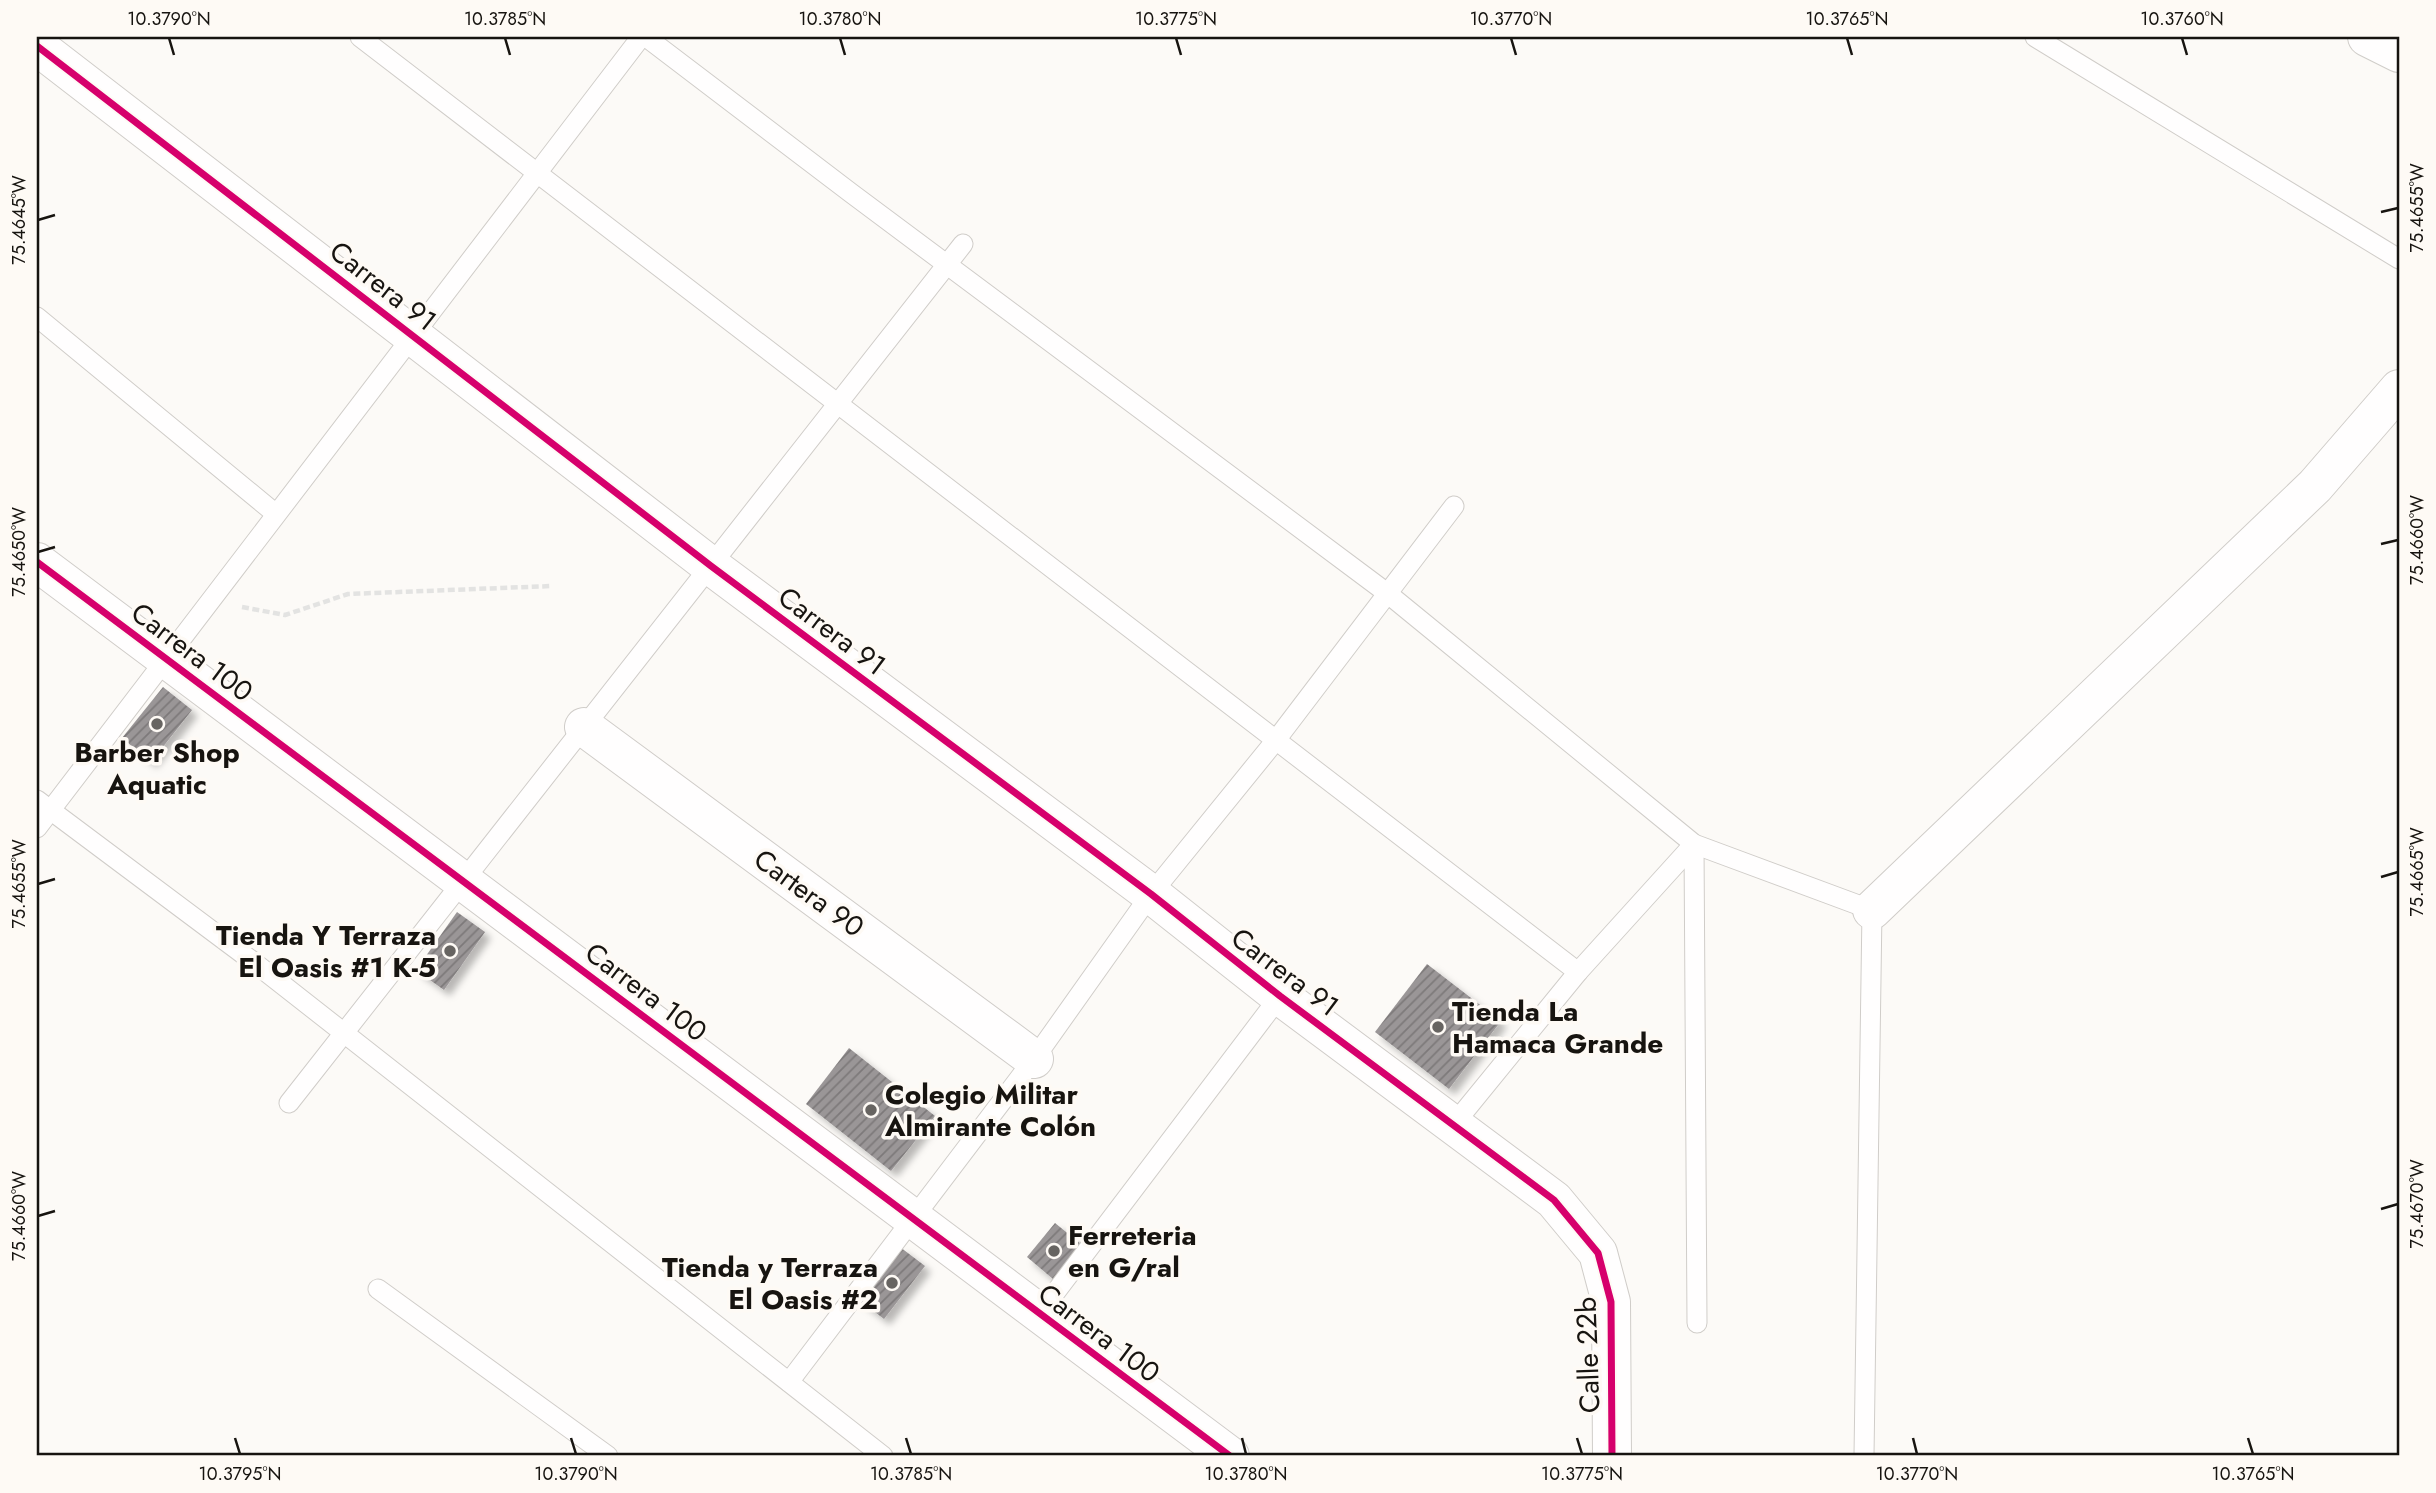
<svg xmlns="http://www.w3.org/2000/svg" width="2436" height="1493" font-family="Jost,sans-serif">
  <defs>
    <pattern id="building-hatch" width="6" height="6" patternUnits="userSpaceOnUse" patternTransform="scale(1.75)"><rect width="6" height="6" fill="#9a9697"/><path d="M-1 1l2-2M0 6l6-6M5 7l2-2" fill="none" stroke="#7d797a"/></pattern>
    <filter id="shadow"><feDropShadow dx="6" dy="6" stdDeviation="3.5" flood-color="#0004"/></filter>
  </defs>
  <rect width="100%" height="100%" fill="#fcfaf7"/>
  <g fill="url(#building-hatch)" filter="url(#shadow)">
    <polygon points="163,687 192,710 151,762 122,738"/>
    <polygon points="457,912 485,932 444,990 416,970"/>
    <polygon points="1427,964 1501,1021 1449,1089 1375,1032"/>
    <polygon points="849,1048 935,1116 891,1171 806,1104"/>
    <polygon points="1055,1223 1081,1244 1053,1279 1027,1257"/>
    <polygon points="900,1247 925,1266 884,1319 859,1300"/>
  </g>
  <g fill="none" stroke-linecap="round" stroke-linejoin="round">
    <defs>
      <g id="lane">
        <polyline points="360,37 1578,972"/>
        <polyline points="646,37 851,193 1387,593 1694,844 1872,910 1864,1456"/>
        <polyline points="2035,37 2399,259"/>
        <polyline points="37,317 276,514"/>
        <polyline points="37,800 251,960 883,1456"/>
        <polyline points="37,828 641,37"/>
        <polyline points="1694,844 1697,1323"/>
        <polyline points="289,1103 963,244"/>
        <polyline points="1454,1124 1578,972 1694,844"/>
        <polyline points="378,1289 608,1456"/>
        <polyline points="1039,1314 1280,996"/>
        <polyline points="789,1382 1034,1059 1151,894 1276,740 1454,506"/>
      </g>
      <g id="street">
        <polyline points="2367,37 2399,53"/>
        <polyline points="37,46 711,566 1151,894 1280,996 1554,1200 1598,1253 1611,1302 1612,1456"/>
        <polyline points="37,562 1230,1456"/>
        <polyline points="584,727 1034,1059"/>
        <polyline points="1872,910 2315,486 2399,389"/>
      </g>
    </defs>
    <use href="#lane" stroke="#d0cdc9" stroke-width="21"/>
    <use href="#street" stroke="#d0cdc9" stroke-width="40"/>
    <polyline stroke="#e3e3e2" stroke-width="4.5" stroke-dasharray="7 3.5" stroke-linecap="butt" points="242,607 285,615 348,594 552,586"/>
    <use href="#lane" stroke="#fffefe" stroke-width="19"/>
    <use href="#street" stroke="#fffefe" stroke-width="38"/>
    <defs>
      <g id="cycleway">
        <polyline points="37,46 711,566 1151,894 1280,996 1554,1200 1598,1253 1611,1302 1612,1456"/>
        <polyline points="37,562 1230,1456"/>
      </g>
    </defs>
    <use href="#cycleway" stroke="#fefaf5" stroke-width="11"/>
    <use href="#cycleway" stroke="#d6006c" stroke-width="7"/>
  </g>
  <path fill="none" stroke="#171410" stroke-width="2.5" d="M169,38l5,17M505,38l5,17M840,38l5,17M1176,38l5,17M1511,38l5,17M1847,38l5,17M2182,38l5,17M2381,212l17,-4M38,220l17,-5M2381,544l17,-4M38,552l17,-5M2381,877l17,-5M38,884l17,-5M2381,1209l17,-5M38,1216l17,-5M235,1438l5,16M571,1438l5,16M906,1438l5,16M1242,1438l4,16M1577,1438l5,16M1913,1438l4,16M2248,1438l5,16"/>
  <g fill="#676461" stroke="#fefaf5" stroke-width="2.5">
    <circle cx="157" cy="724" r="7"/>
    <circle cx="450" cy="951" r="7"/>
    <circle cx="1438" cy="1027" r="7"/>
    <circle cx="871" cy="1110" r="7"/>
    <circle cx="1054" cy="1251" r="7"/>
    <circle cx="892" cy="1283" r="7"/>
  </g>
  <g text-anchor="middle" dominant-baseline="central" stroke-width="7" stroke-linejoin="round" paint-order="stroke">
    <g font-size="28" fill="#171410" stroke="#fefaf5">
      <text transform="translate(383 286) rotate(38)">Carrera 91</text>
      <text transform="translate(832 631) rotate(37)">Carrera 91</text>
      <text transform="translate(192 652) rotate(37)">Carrera 100</text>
      <text transform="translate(809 893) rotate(36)">Cartera 90</text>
      <text transform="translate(1285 972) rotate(37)">Carrera 91</text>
      <text transform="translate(646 992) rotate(37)">Carrera 100</text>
      <text transform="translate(1099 1333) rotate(37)">Carrera 100</text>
      <text transform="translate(1588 1355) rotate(-92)">Calle 22b</text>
    </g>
    <g font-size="28" font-weight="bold" fill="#171410" stroke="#fefaf5" text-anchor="start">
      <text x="157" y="752" text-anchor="middle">Barber Shop<tspan x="157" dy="32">Aquatic</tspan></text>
      <text x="436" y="935" text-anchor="end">Tienda Y Terraza<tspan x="436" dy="32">El Oasis #1 K-5</tspan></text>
      <text x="1452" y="1011">Tienda La<tspan x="1452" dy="32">Hamaca Grande</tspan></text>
      <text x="885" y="1094">Colegio Militar<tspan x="885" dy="32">Almirante Colón</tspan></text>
      <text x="1068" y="1235">Ferreteria<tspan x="1068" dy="32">en G/ral</tspan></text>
      <text x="878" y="1267" text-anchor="end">Tienda y Terraza<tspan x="878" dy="32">El Oasis #2</tspan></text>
    </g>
  </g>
  <rect width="2436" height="1493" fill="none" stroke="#fefaf5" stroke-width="77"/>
  <rect x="38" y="38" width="2360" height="1416" fill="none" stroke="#171410" stroke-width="2.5"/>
  <g font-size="18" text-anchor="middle" fill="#171410">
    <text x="169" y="25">10.3790°N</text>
    <text x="505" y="25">10.3785°N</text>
    <text x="840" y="25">10.3780°N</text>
    <text x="1176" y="25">10.3775°N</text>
    <text x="1511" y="25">10.3770°N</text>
    <text x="1847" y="25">10.3765°N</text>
    <text x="2182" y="25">10.3760°N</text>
    <text transform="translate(2417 208) rotate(-90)" y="6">75.4655°W</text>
    <text transform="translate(19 220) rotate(-90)" y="6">75.4645°W</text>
    <text transform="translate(2417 540) rotate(-90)" y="6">75.4660°W</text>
    <text transform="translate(19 552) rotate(-90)" y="6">75.4650°W</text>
    <text transform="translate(2417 872) rotate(-90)" y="6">75.4665°W</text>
    <text transform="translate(19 884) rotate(-90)" y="6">75.4655°W</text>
    <text transform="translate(2417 1204) rotate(-90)" y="6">75.4670°W</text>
    <text transform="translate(19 1216) rotate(-90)" y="6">75.4660°W</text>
    <text x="240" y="1480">10.3795°N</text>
    <text x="576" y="1480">10.3790°N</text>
    <text x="911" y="1480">10.3785°N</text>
    <text x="1246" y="1480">10.3780°N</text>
    <text x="1582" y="1480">10.3775°N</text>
    <text x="1917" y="1480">10.3770°N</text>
    <text x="2253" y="1480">10.3765°N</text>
  </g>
</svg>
